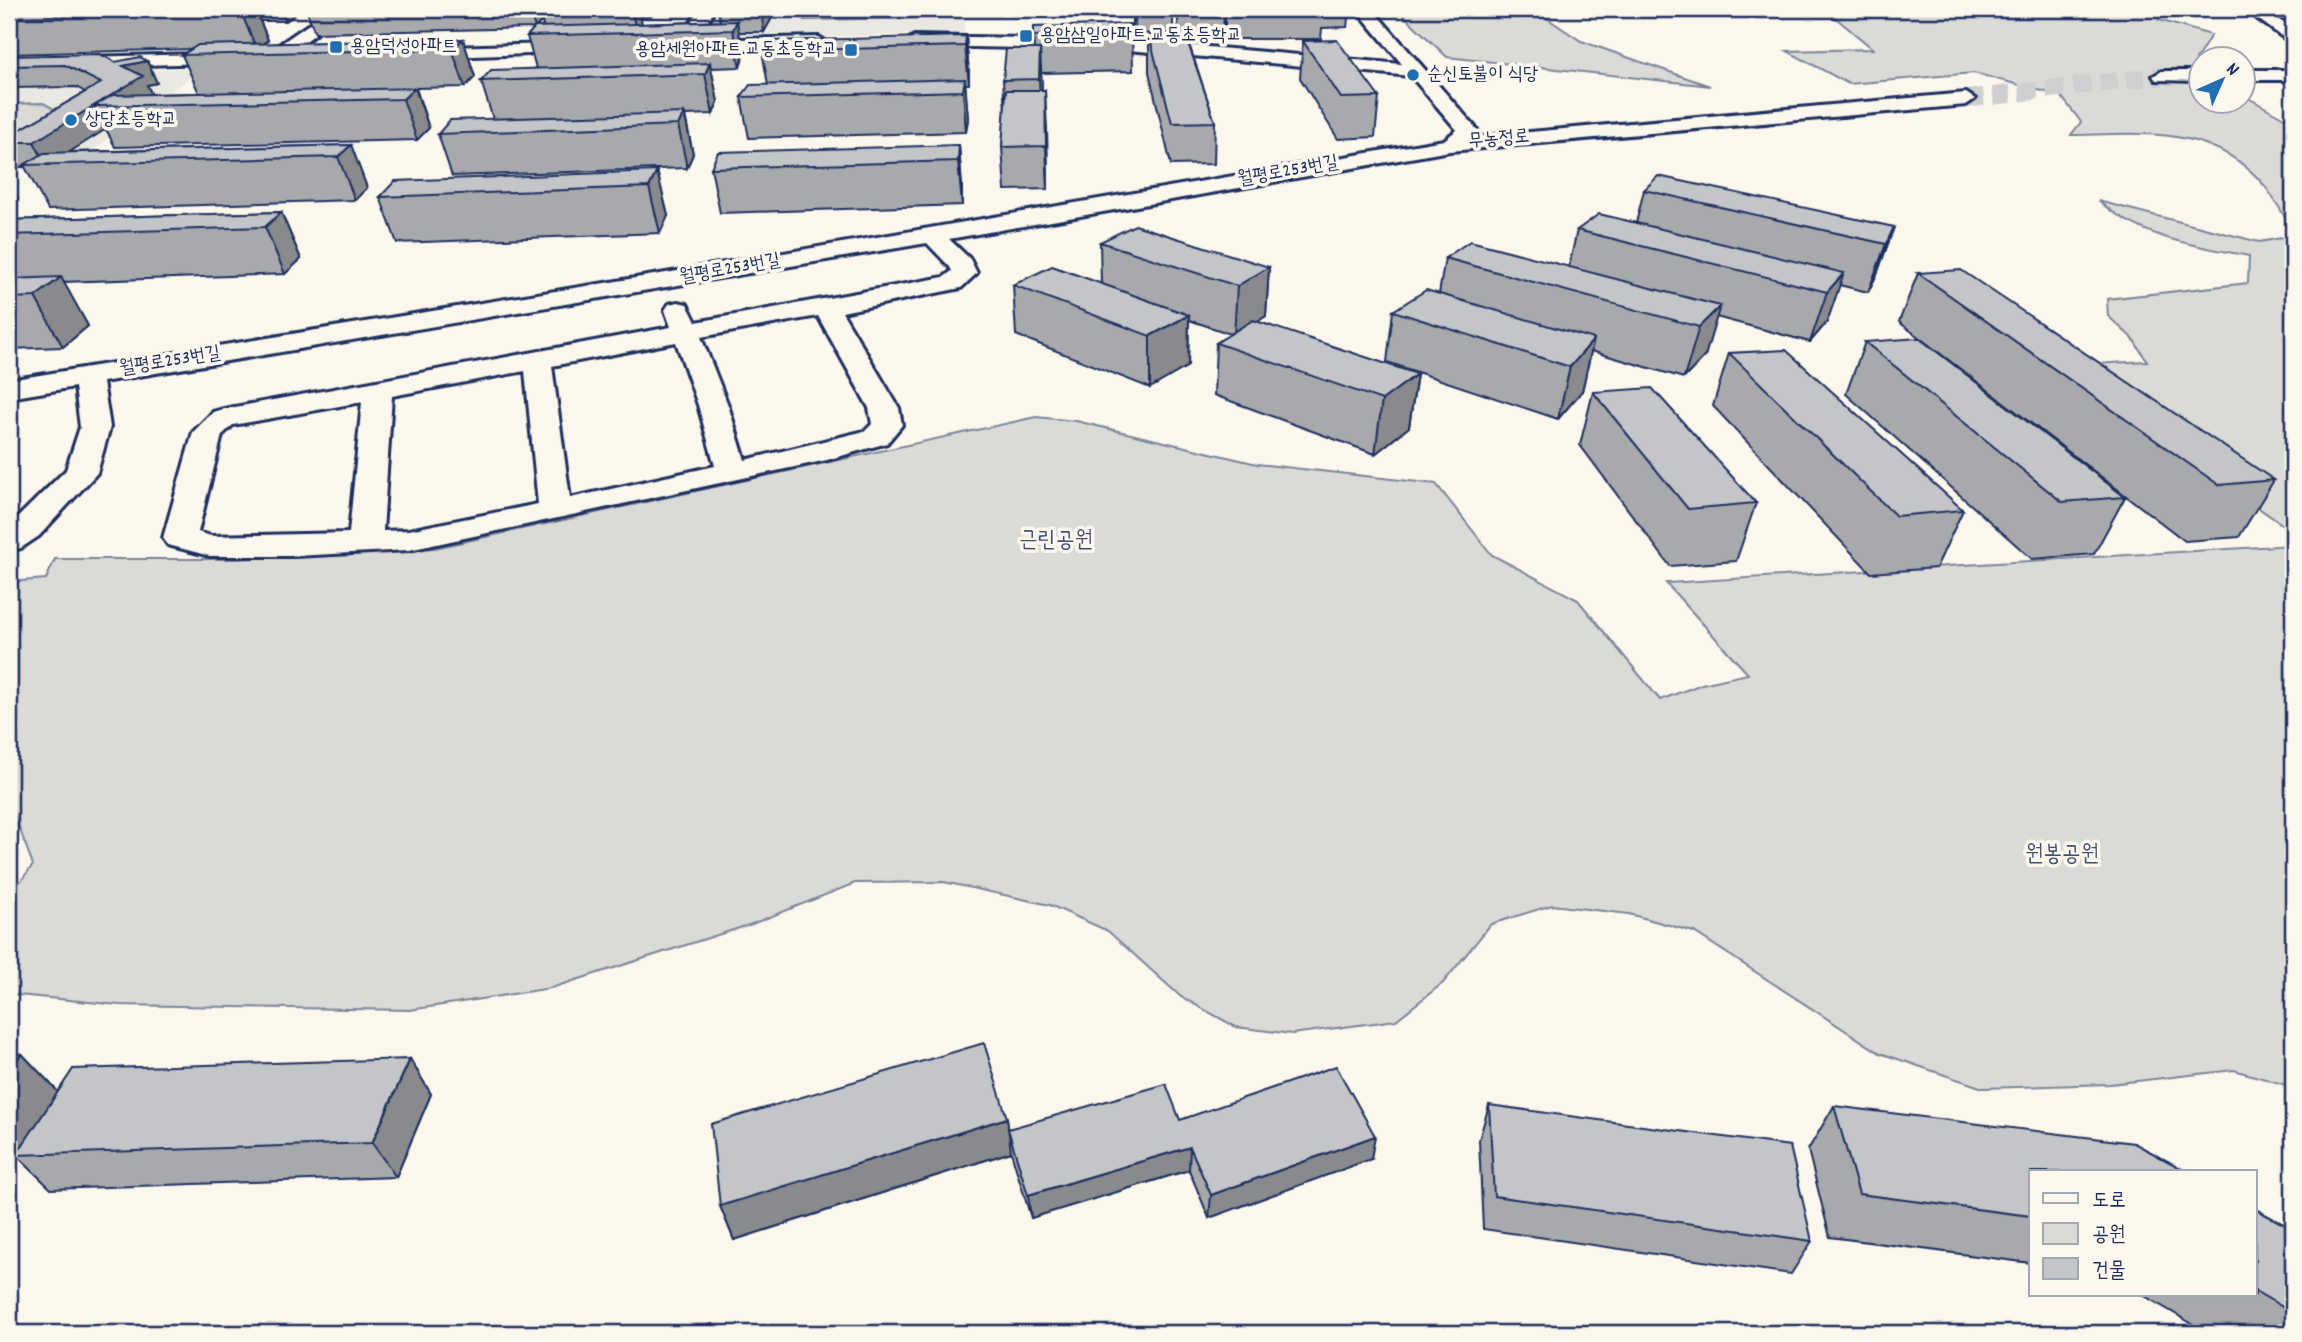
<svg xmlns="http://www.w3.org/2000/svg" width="2302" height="1342" font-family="Dekko,'Poor Story',sans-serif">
  <rect width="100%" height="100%" fill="#fbf7ec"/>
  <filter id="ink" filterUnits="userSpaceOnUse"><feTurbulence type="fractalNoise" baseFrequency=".0143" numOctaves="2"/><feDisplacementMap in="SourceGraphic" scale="14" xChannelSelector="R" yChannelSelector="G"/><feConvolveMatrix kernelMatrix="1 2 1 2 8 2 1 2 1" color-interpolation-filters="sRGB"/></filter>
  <g filter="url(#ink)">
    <g fill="#eae8e2">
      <polygon points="721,9 965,9 964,33 705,40"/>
      <polygon points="202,68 70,168 9,170 9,73"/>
    </g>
    <g fill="#dadad7" stroke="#7a849a" stroke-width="2">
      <polygon points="808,9 923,9 922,18 804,20"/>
      <polygon points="1397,9 1537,9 1536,11 1581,41 1710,86 1447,57"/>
      <path d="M1825,9h347l-13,11 52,15 -15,25 4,6v36h42l1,-7 50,28v108c-9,-15 -18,-32 -29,-46 -51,-61 -122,-51 -193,-50l10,-13 -20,-26 -87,-23 -125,11 -62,-33 86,-2z"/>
      <polygon points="43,103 58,111 9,142 9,104"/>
      <path d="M2098,201l161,41 34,-6v296l-238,-166 92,-5 -14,-22 -25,-23 -1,-17 141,-16 1,-27c-58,-11 -105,-17 -151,-55z"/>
      <polygon points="1036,417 1076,421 1257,464 1436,484 1492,555 1578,600 1660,700 1702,684 1748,674 1666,583 2293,545 2293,1087 2234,1070 2110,1084 1983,1088 1880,1053 1694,932 1629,914 1552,905 1491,924 1443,983 1396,1020 1292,1034 1236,1027 1181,997 1108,931 1050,905 944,882 855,883 752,924 551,988 410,1010 119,1005 9,994 9,896 33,865 9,800 9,582 46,579 55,559 238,559 435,548"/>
    </g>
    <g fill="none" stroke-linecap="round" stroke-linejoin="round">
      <polyline stroke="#cecfd0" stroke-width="18" stroke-dasharray="18 9" stroke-linecap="butt" points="1966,99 2162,76"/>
      <defs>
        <g id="minor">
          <polygon points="331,9 349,9 279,61 267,61 264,57 267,53"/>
          <polygon points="699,9 715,9 697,40 819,37 827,42 819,47 679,49 677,45"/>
          <path d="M1356,9h16l103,118 3,4 -5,6 493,-44 9,6 -9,6 -516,46 -501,88 21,20 7,14 -16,15 -119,24 57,96 3,17 -15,18 -60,17 -418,90 -114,6h-85l-42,-11 -5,-7 30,-106 20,-20 11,-3 447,-82 -6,-17 4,-6 9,-2 9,2 9,18 248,-45 8,-6 -2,-4 -23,-24 -824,139 7,45 -13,46 -58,63 -18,12 -12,3v-25l57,-56 14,-43 -5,-40 -66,11v-18l651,-106 784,-134 13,-10 -46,-54 -283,-26 -214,-4 -8,-5 8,-5 214,4 274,24zM818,316l51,92 3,16 -7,7 -120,29 -17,-55 -27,-68zM676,342l22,63 17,61 -145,32 -18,-132zM525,371l13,133 -129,26 -26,1 9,-135zM362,402l-13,131 -138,3 -13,-4 24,-97 11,-10z"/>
          <polygon points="2244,9 2262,9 2293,29 2293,41 2287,40"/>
          <polygon points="584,43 590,44 592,48 590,52 414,58 405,53 414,48"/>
          <polygon points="238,53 247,58 244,62 9,69 9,59"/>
          <rect x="2242" y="70" width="51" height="10"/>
          <polygon points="2162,71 2200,71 2200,81 2156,80 2153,76"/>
        </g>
      </defs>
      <use href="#minor" stroke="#1b2f5e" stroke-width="6"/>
      <use href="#minor" fill="#fbf7ec" fill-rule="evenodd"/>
    </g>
    <g fill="#a8a9ad" stroke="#1b2f5e" stroke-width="2" fill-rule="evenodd">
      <polygon points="15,9 295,9 297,13 286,21 260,21 268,40 262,44 463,39 475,77 465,87 416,88 429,128 417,140 115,147 106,129 68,152 351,145 367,188 355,200 48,210 25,167 10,167 9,164 9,136 85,92 76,87 9,88 9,56 115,62 147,61 157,83 147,85 151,94 199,93 182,55 191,49 9,54 9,10 16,10"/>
      <path d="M306,9h351l-6,7h-11l2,8 78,-3 -2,-9 2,-3h57l-13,23h-25l4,25 -3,10 -29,1 7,34 -5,12 -28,1 8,39 -6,14 -235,8 -14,-42 55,-15 -12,-38 55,-13 -9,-32 8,-8 -220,5zM542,21l1,6h-7z"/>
      <polygon points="1132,9 1135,9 1135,28 1135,9 1173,9 1173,33 1135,34 1132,28"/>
      <polygon points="1178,9 1224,9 1223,34 1186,35 1215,122 1214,164 1171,165 1149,72 1149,35 1181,34 1178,29"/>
      <polygon points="1225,9 1349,9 1347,27 1322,28 1321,39 1230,39 1225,32"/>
      <polygon points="1033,27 1132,33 1133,71 1041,73 1042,90 1047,130 1048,189 1005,190 1002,147 1005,111 1003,80 1034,49"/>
      <polygon points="966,36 969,74 969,84 965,84 968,119 966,132 749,138 741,97 768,85 762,51"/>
      <polygon points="1303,41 1379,97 1375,137 1338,139 1300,78"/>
      <polygon points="959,145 962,188 962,205 720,213 711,168"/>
      <polygon points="657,171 668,216 660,233 397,243 380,197"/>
      <polygon points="1644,190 1894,227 1877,274 1868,292 1839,285 1827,322 1810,342 1716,317 1705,356 1684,378 1591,351 1582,391 1558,419 1387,362 1393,311 1439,294 1445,258 1569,267 1577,230 1636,223"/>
      <polygon points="281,212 301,259 285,274 63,282 88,326 63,347 9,349 9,220"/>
      <polygon points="1100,242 1269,267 1266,316 1257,322 1417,374 1409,427 1375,454 1214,395 1216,343 1231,334 1189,320 1188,366 1150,388 1016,335 1013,285 1101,284"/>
      <polygon points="1918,273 2274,480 2239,537 2185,541 1899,322"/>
      <polygon points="1865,342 2125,497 2094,554 2032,559 1846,394"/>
      <polygon points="1729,353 1963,510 1936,568 1871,573 1713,406"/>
      <polygon points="1593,392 1756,503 1736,561 1670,566 1580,445"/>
      <polygon points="9,1051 22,1054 58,1092 410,1059 431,1094 396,1177 51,1189 16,1155 22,1146 9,1161"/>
      <polygon points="1489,1105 1812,1241 1791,1274 1483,1229 1479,1140"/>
      <polygon points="1834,1106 2031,1172 2031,1263 1830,1237 1808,1150"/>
      <polygon points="1007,1118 1008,1129 1180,1120 1371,1159 1209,1218 1189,1170 1031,1218 1011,1152 734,1240 720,1206"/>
      <polygon points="2255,1209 2293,1229 2293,1333 2208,1333 2143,1295 2255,1295"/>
    </g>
    <g fill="#888a8d" stroke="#1b2f5e" stroke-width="2">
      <polygon points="247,9 255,9 268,40 256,48 241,12"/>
      <polygon points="281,9 295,9 297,13 286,21"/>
      <polygon points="529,9 538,9 542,21 535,28"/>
      <polygon points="631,9 639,9 642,25 637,33"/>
      <polygon points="650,9 657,9 651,16"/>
      <polygon points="762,9 777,9 764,32 761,11"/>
      <polygon points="737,21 743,57 740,67 733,30"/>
      <polygon points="966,36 969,74 969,84 965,46"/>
      <polygon points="463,39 475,77 465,87 452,49"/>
      <polygon points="1040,49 1042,87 1041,119 1039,79"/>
      <polygon points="147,61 157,83 147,85 154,99 94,106 106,129 49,165 46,165 34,142 123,66"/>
      <polygon points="710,63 718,102 713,114 705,74"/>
      <polygon points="965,79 968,119 966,132 963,91"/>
      <polygon points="415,88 429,128 417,140 403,99"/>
      <polygon points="1045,90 1047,130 1048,189 1046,146"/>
      <polygon points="684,113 693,154 687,168 678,125"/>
      <polygon points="351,145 367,188 355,200 338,157"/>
      <polygon points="959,145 962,188 962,205 958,161"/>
      <polygon points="657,171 668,216 660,233 649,187"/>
      <polygon points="9,181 18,198 9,204"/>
      <polygon points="281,212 301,259 285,274 265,227"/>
      <polygon points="1894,227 1877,274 1868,292 1886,244"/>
      <polygon points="1269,267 1266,316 1234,336 1237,286"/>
      <polygon points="1844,273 1827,322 1810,342 1827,292"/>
      <polygon points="61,277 88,326 63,347 35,297"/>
      <polygon points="1720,306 1705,356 1684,378 1699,327"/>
      <polygon points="1189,315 1188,366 1150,388 1150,336"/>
      <polygon points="1594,339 1582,391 1558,419 1570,367"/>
      <polygon points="1417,374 1409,427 1375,454 1382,400"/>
      <polygon points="22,1054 64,1098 9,1161 9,1068"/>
      <polygon points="410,1059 431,1094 396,1177 372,1143"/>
      <polygon points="1007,1118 1011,1152 734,1240 720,1206"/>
      <polygon points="1375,1136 1371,1159 1209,1218 1211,1195"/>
      <polygon points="1190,1147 1189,1170 1031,1218 1028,1195"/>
    </g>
    <g fill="#c3c5c9" stroke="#1b2f5e" stroke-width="2">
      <polygon points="57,9 247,9 241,12 9,17 9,10"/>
      <polygon points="720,9 762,9 761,11 718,12"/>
      <polygon points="737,21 733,30 527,36 535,27"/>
      <polygon points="1130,24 1132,33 1033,36 1033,27"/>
      <polygon points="1185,34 1215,122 1172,123 1149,35"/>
      <polygon points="966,36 965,46 762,51 767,41"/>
      <polygon points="463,39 452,49 182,55 198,45"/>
      <polygon points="1337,40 1379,97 1341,98 1303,41"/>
      <polygon points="1006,49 1040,49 1039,79 1003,80"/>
      <polygon points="100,54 115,62 140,57 147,61 123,66 143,76 34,142 9,142 9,136 101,83 65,65 9,66 9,56"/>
      <polygon points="710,63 705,74 481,81 491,70"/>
      <polygon points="965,79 963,91 741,97 750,85"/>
      <polygon points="415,88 403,99 94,106 113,95"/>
      <polygon points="1006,90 1045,90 1046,146 1002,147"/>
      <polygon points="684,113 678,125 438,134 450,120"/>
      <polygon points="351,145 338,157 24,165 44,153"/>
      <polygon points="959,145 958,161 711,168 718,152"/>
      <polygon points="657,171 649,187 380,197 395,181"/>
      <polygon points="1658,176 1894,227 1886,244 1644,190"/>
      <polygon points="281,212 265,227 9,235 9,220"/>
      <polygon points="1599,214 1844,273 1827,292 1577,230"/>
      <polygon points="1135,225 1269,267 1237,286 1100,242"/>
      <polygon points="1470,241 1720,306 1699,327 1445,258"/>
      <polygon points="1052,266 1189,315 1150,336 1013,285"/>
      <polygon points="1961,270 2274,480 2219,485 1918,273"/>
      <polygon points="61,277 35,297 9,298 9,279"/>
      <polygon points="1426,290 1594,339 1570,367 1393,311"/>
      <polygon points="1253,320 1417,374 1382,400 1216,343"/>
      <polygon points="1919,338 2125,497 2062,502 1865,342"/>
      <polygon points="1786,350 1963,510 1896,516 1729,353"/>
      <polygon points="1652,388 1756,503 1688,509 1593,392"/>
      <polygon points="984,1043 1007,1118 720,1206 711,1124"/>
      <polygon points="9,1051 22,1054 9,1068"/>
      <polygon points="410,1059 372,1143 16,1155 73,1069"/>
      <polygon points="1336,1066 1375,1136 1211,1195 1190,1147 1028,1195 1008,1129 1166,1084 1180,1120"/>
      <polygon points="1489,1105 1790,1146 1812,1241 1494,1196"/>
      <polygon points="1834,1106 2134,1143 2188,1172 2031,1172 2031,1216 1859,1194"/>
      <polygon points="2255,1209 2293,1229 2293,1313 2255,1291"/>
      <polygon points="712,1324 713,1333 685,1333"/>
    </g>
  </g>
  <g fill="#1f6fb2" stroke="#fbf7ec" stroke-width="2.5">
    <rect x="1019" y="29" width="14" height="14" rx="3.5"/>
    <rect x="329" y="40" width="14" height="14" rx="3.5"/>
    <rect x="844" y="43" width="14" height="14" rx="3.5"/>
    <circle cx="1413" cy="75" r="7"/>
    <circle cx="71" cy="120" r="7"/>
  </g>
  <g text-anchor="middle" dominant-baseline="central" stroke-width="7" stroke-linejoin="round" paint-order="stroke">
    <g font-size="19" fill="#1b2f5e" stroke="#fbf7ec" text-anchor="start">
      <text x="1040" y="36">용암삼일아파트.교동초등학교</text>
      <text x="350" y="47">용암덕성아파트</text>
      <text x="837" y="50" text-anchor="end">용암세원아파트.교동초등학교</text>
      <text x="1427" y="75">순신토불이 식당</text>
      <text x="85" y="120">상당초등학교</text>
    </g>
    <g font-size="19" fill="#1b2f5e" stroke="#fbf7ec">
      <text transform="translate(1499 140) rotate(-5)">무농정로</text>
      <text transform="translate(1288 172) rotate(-10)">월평로253번길</text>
      <text transform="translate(730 270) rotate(-10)">월평로253번길</text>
      <text transform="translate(170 362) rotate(-9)">월평로253번길</text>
    </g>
    <g font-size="23" fill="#415176" stroke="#fbf7ec">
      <text x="1056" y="541">근린공원</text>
      <text x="2062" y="855">원봉공원</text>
    </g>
  </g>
  <rect width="2302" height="1342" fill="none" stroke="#fbf7ec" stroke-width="35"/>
  <rect x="18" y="18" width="2267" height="1307" fill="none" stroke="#1b2f5e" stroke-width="2.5" filter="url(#ink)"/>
  <rect x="2029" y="1170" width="228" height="126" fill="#fbf7ec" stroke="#a1a7b3" stroke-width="2"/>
  <rect x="2043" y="1193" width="35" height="10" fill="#fbf7ec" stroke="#a1a7b3" stroke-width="2"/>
  <text x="2092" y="1206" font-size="21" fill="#1b2f5e">도로</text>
  <rect x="2043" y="1223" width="35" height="21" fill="#dadad7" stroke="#a1a7b3" stroke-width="2"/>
  <text x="2092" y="1240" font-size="21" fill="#1b2f5e">공원</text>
  <rect x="2043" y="1258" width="35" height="21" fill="#c3c5c9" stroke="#a1a7b3" stroke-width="2"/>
  <text x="2092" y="1276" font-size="21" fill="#1b2f5e">건물</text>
  <g transform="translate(2222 80) rotate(45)"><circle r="33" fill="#fbf7ec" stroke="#a1a7b3" stroke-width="2"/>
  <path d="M0-5L12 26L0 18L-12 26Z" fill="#1f6fb2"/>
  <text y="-10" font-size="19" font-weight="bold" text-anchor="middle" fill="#1b2f5e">N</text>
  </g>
</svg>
